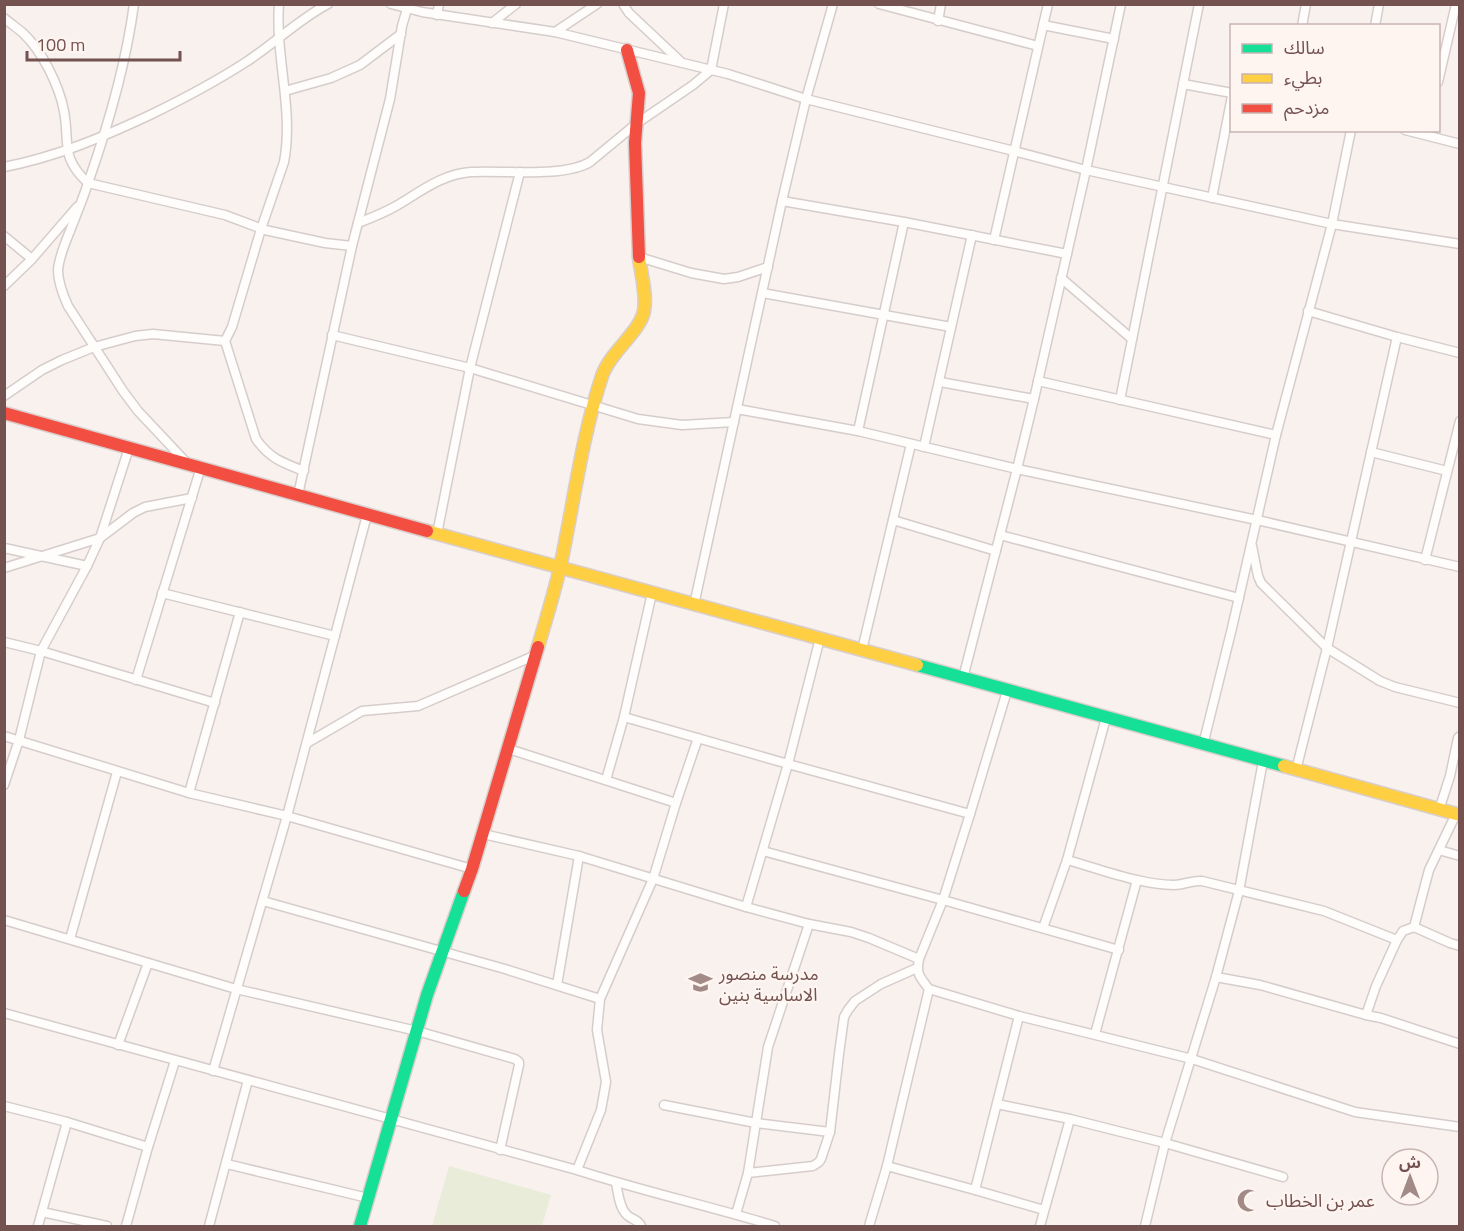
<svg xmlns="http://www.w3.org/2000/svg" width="1464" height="1231" font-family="'Titillium Web','Noto Sans Arabic',sans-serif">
  <rect width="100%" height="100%" fill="#f8f1ee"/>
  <polygon fill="#eaecda" points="449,1166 551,1195 542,1226 432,1226"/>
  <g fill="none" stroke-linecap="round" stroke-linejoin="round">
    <defs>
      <g id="street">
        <path d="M134,4c-8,60 -26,122 -46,179 -5,16 -12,32 -18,48 -5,12 -11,26 -12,39 0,13 5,25 10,36l55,85 15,20 47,50"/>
        <path d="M279,4c-4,53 15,106 5,158l-23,67 -29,98 -7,14 31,98c13,19 27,24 48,32"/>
        <polyline points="391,4 422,12 555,32 728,74 806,99 1014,151 1086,170 1332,224 1460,244"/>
        <polyline points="623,4 629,13 680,61"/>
        <polyline points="879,4 1038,46"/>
        <polyline points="437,15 439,4"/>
        <path d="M4,18c6,5 13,10 19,15 19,18 36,52 41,78 6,33 -4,46 24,72l137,32 40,15 60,13 27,3"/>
        <polyline points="938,21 941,4"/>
        <polyline points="492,23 516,4"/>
        <polyline points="1043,25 1114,39"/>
        <polyline points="1302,26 1306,4"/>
        <polyline points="1375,26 1379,4"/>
        <polyline points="555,32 597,4"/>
        <polyline points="1438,82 1456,4"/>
        <polyline points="1183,84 1232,93"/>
        <polyline points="285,91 331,78 360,65 401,34"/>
        <polyline points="1405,130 1460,144"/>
        <path d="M4,167c52,-10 99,-30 146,-52 33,-16 65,-33 96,-53 28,-18 53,-43 82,-58"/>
        <polyline points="1212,198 1232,96"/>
        <polyline points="782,201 904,222 1067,254"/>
        <path d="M358,223c13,-5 26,-10 38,-17 24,-14 46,-32 75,-34 33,-2 92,6 119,-10l46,-38 57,-39 18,-15 13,-66"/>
        <polyline points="4,236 32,259"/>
        <polyline points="994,240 1048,4"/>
        <polyline points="639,257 691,273 724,279 738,277 768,267"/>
        <polyline points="1061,278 1132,339"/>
        <polyline points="4,286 32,259 77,207"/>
        <polyline points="762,293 951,327"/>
        <polyline points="1308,311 1397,337 1460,353"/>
        <polyline points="332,335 470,368 638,419 682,425 734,422"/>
        <polyline points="1038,381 1276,435"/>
        <polyline points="940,382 1034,399"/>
        <polyline points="4,396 42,370 62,360 94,347 135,336 153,334 225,341"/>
        <polyline points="1120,400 1199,4"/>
        <polyline points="737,409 858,431 1017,469 1257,520 1460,567"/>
        <polyline points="858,431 904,222"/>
        <polyline points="924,447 972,235"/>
        <polyline points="1371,452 1447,471"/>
        <polyline points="298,495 352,246 390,99 402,26 407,9"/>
        <polyline points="893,520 996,551"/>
        <polyline points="437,534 470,368 520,172"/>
        <polyline points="1000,535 1239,598"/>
        <polyline points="1252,546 1258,576 1261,583 1327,648 1380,681 1395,687 1460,703"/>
        <polyline points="4,548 87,566"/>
        <polyline points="1425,560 1460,421"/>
        <polyline points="4,568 100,538 133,513 145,507 192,498"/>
        <polyline points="162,593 335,636"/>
        <polyline points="694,605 782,201 806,99 833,4"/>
        <polyline points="4,642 41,651 215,703"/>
        <polyline points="862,650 911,444"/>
        <polyline points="963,678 1017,469 1034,399 1086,170 1121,4"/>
        <polyline points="136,680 201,467"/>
        <polyline points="624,717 788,764 970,814"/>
        <polyline points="4,736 189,793 287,816 472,869"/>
        <polyline points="307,743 362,711 418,706 536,655"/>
        <polyline points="1203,745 1232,628 1276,435 1332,224 1351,130"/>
        <polyline points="509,749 676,803"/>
        <polyline points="1296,770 1327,648 1397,337"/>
        <polyline points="606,780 624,717 652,593"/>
        <polyline points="4,785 19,740 41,651 87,566 100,538 129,448"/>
        <polyline points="189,793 240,612"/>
        <polyline points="1439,810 1450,776 1458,738 1460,736"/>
        <polyline points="483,834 579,856 746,907 809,924 851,932 869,938 919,959"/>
        <polyline points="1439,850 1460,856"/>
        <polyline points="763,851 943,900 1119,950"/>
        <path d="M1067,860c33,9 74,25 107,25 10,0 18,-5 28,-4l122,30 73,29"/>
        <polyline points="263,901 505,969 600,999"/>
        <polyline points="746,907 788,764 820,638"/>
        <polyline points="4,920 236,989 417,1031 515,1059 519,1062 519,1065 500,1150"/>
        <polyline points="1414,927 1450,943 1460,946"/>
        <polyline points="1043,928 1067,860 1106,718"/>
        <polyline points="70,939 117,772"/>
        <polyline points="1216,977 1260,985 1366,1015 1376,986 1397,940 1403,931 1414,927 1429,870 1456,814"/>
        <polyline points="557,985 579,856"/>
        <polyline points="929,989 1019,1016 1192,1059 1355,1112 1460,1127"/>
        <path d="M4,1013l573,157c65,21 132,36 198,56"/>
        <polyline points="1366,1015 1381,1018 1460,1044"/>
        <polyline points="1095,1034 1137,880"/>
        <polyline points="118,1045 148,963"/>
        <polyline points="213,1071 287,816 367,515"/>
        <polyline points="997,1104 1070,1119 1165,1143 1283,1177"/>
        <polyline points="664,1105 756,1123 830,1132"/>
        <polyline points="4,1106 67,1122 148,1147"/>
        <polyline points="227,1164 368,1198"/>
        <polyline points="887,1166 975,1190 1044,1210"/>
        <polyline points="577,1170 601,1110 606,1082 597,1030 600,999 653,879 676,803 698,738"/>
        <polyline points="748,1173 813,1166 819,1162 821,1159 830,1132 839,1054 844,1017 848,1010 855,1001 881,984 917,968"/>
        <path d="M616,1183c2,9 3,25 11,32 5,5 11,4 14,11"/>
        <polyline points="975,1190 1019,1016"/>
        <polyline points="42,1212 107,1226"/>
        <polyline points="736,1214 748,1173 768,1047 809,924"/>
        <polyline points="38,1226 67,1122"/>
        <polyline points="126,1226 148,1147 175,1061"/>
        <polyline points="209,1226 248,1080"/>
        <path d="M869,1226l18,-60 42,-177c-9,-12 -13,-14 -10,-30l24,-59 27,-86 37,-123"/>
        <polyline points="1040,1226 1070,1119"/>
        <polyline points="1145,1226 1165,1143 1216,977 1239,891 1263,761"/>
      </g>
      <g id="fast">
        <polyline points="917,665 1284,766"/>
        <polyline points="360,1226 427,995 464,891"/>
      </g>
      <g id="slow">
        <polyline points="427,531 917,665"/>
        <path d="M538,647c8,-28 17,-56 23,-84 13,-62 21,-127 41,-187 8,-24 38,-44 42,-65 3,-17 -3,-37 -5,-54"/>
        <polyline points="1284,766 1460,815"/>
      </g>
      <g id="jam">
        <polyline points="627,50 639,93 635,143 639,257"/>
        <polyline points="4,413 427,531"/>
        <polyline points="464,891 472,869 538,647"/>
      </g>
    </defs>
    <use href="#street" stroke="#d6cdcb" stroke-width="11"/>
    <use href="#fast" stroke="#d9cecc" stroke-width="15"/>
    <use href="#slow" stroke="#d9cecc" stroke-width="15"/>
    <use href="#jam" stroke="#d9cecc" stroke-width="15"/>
    <use href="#street" stroke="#fefdfc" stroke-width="8"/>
    <use href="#fast" stroke="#16e098" stroke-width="12"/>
    <use href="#slow" stroke="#ffcf43" stroke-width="12"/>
    <use href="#jam" stroke="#f24e42" stroke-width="12"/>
  </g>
  <defs>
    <symbol id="school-bare" viewBox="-9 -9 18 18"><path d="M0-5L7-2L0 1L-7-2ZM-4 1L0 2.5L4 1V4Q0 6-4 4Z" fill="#a28a87" stroke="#fef5f1" stroke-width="2.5" paint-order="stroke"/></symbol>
    <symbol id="mosque-bare" viewBox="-9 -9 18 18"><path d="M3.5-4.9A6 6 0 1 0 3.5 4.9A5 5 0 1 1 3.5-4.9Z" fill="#a28a87" stroke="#fef5f1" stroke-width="2.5" paint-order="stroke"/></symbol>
  </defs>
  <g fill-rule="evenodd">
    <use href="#school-bare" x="684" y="966" width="33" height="33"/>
    <use href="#mosque-bare" x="1232" y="1184" width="33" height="33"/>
  </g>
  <g text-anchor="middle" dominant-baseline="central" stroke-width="4.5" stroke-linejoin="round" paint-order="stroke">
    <g font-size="18" fill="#745250" stroke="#fef5f1" text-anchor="start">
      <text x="719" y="973">مدرسة منصور<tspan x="719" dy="21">الاساسية بنين</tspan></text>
      <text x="1266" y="1200">عمر بن الخطاب</text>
    </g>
  </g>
  <rect width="1464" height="1231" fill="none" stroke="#745250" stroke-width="12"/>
  <rect x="1230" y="24" width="210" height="108" fill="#fef5f1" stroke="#c7b4b1" stroke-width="1.5"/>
  <rect x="1242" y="44" width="30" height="9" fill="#16e098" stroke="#c7b4b1" stroke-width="1.5"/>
  <text x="1284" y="54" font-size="18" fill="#745250">سالك</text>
  <rect x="1242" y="74" width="30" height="9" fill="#ffcf43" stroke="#c7b4b1" stroke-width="1.5"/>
  <text x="1284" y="84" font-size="18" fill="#745250">بطيء</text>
  <rect x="1242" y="104" width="30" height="9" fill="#f24e42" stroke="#c7b4b1" stroke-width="1.5"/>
  <text x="1284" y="114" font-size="18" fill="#745250">مزدحم</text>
  <g transform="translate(1410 1177)"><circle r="28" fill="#fef5f1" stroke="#c7b4b1" stroke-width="1.5"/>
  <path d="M0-4.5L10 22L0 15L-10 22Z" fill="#a28a87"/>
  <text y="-9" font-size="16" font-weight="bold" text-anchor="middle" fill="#745250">ش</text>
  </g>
  <path d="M27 51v9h153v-9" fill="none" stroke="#745250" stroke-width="3"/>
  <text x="36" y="51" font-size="18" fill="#745250" stroke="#fef5f1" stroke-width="4.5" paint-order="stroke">100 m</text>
</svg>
